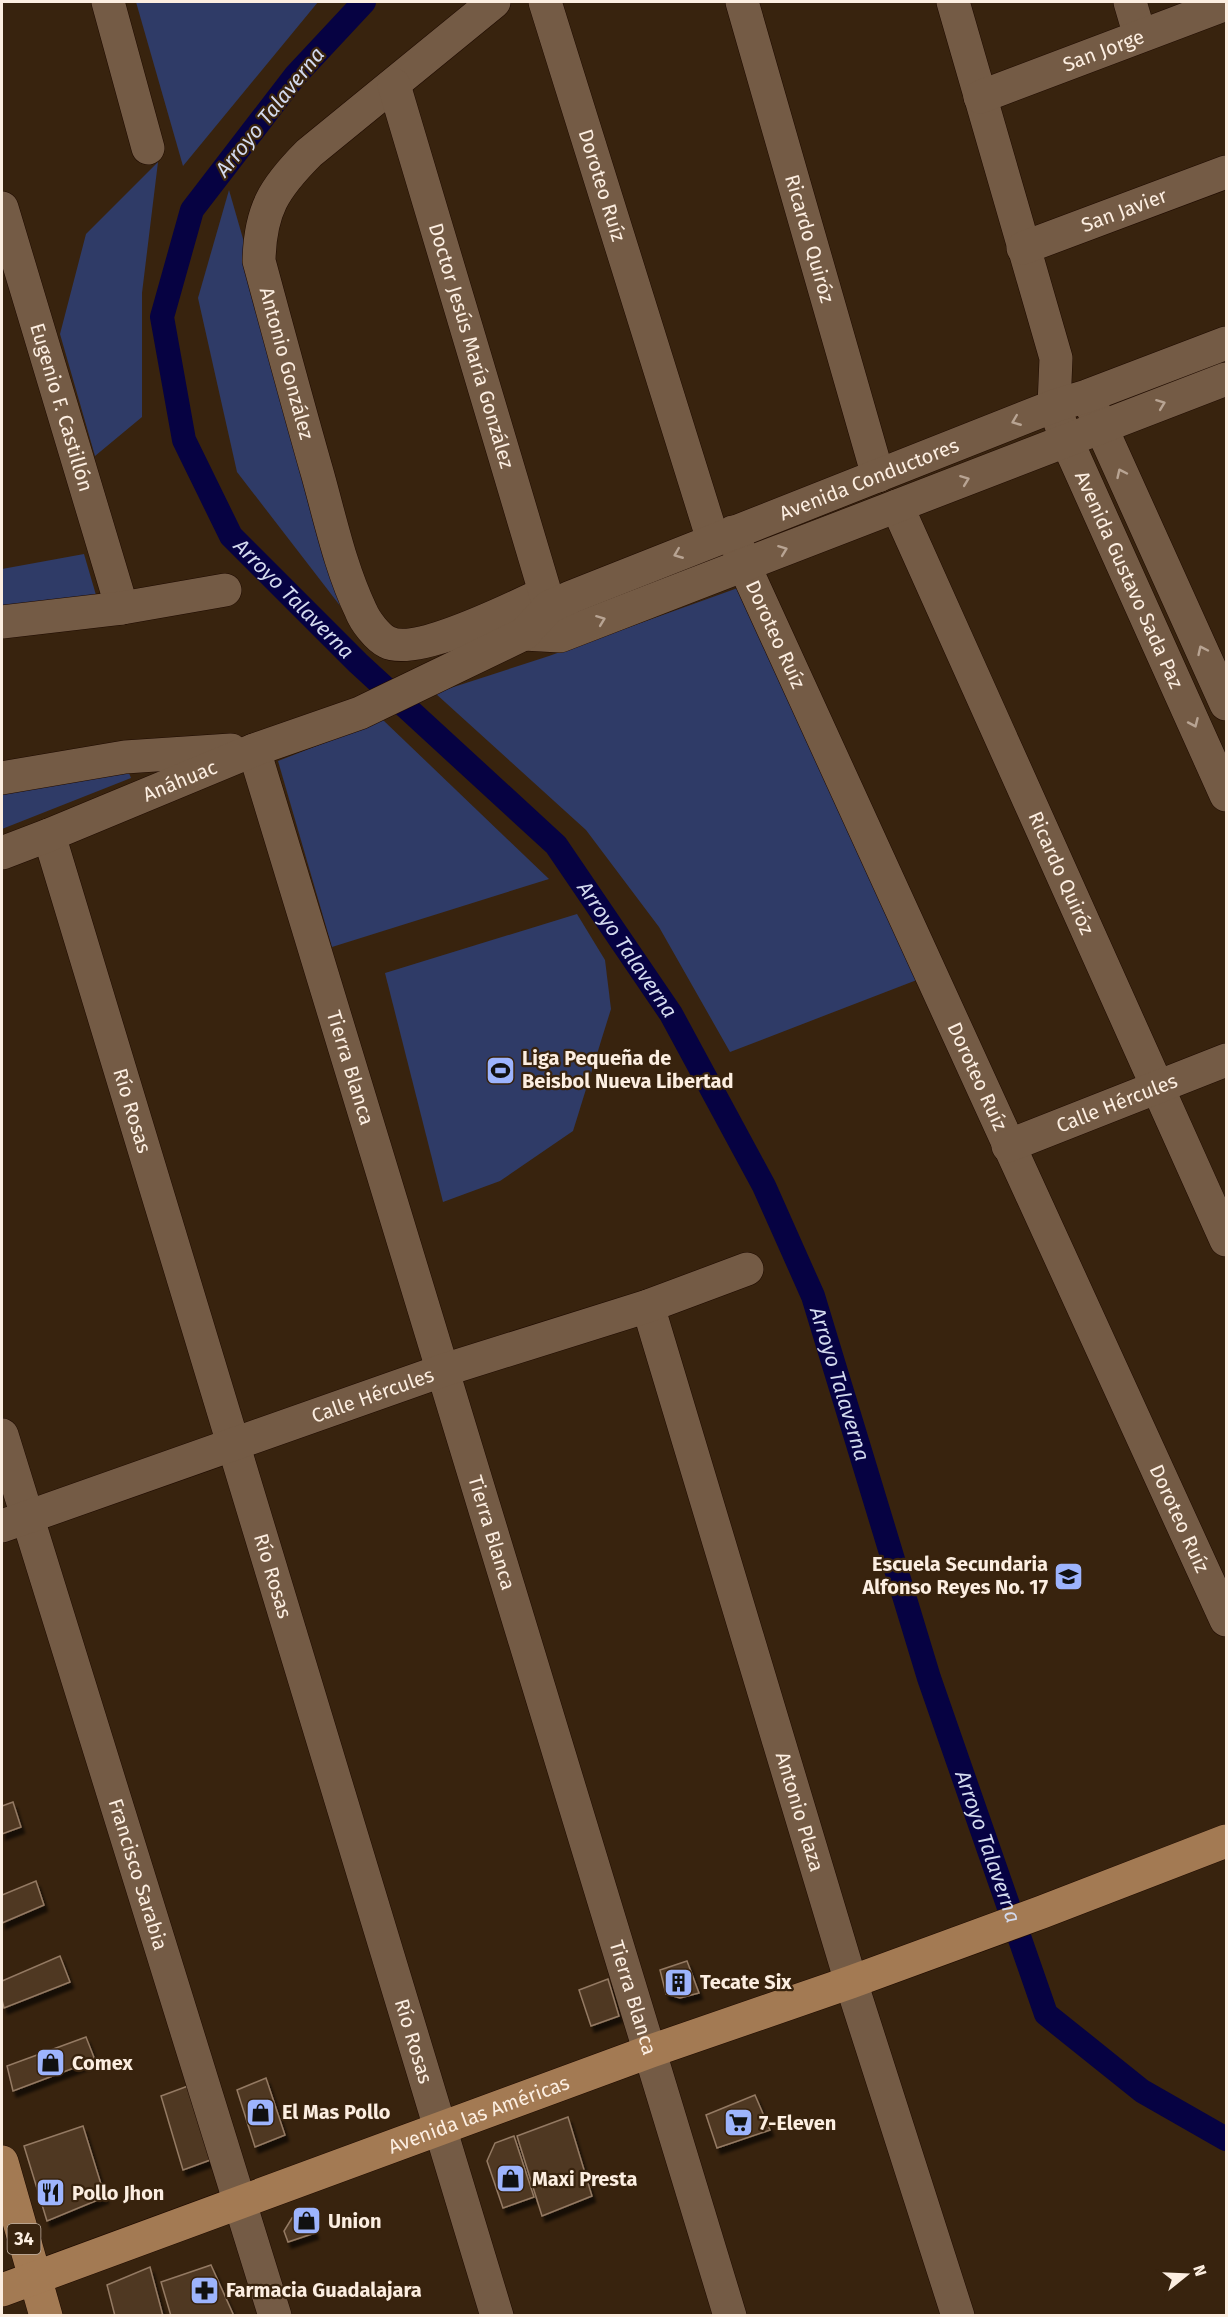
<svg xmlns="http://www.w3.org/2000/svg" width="1228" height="2317" font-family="'Fira Sans',sans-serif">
  <defs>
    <filter id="shadow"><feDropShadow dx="3.5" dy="6" stdDeviation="1.5" flood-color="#0009"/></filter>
  </defs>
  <rect width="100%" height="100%" fill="#38230e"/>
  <g fill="#2f3b67">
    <polygon points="136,2 318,2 183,166"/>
    <polygon points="158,162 142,293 142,417 95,456 60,334 86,234"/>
    <polygon points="229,190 307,461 348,616 237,472 198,298"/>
    <polygon points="84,554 96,595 2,608 2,569"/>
    <polygon points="746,585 922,978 730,1052 659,927 586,830 435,693 549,656"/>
    <polygon points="383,720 549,879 332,947 278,761"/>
    <polygon points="129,773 131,778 2,829 2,793"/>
    <polygon points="577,914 605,960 611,1009 573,1131 500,1181 443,1202 385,973"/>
  </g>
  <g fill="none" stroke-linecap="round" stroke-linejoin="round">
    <path stroke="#060242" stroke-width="24" id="s1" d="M364,2l-69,74 -103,134 -30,107 22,123 47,96 127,127 198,182 115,169 93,172 49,110 116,382 117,336 96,77 84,48"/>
  </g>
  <g fill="#503924" stroke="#947a63" stroke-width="1.5" filter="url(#shadow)">
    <polygon points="13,1802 21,1827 2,1834 2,1806"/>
    <polygon points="36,1881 44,1905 2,1923 2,1895"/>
    <polygon points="60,1956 70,1982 4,2008 2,2000 2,1981"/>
    <polygon points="687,1961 699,1993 680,1998 666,1994 660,1970"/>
    <polygon points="608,1979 619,2016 591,2026 579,1990"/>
    <polygon points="86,2037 95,2060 13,2091 7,2066"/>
    <polygon points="266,2078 285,2135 255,2147 237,2090"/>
    <polygon points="188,2086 213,2159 183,2170 161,2096"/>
    <polygon points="755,2095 770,2130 717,2148 706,2115"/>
    <polygon points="568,2117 592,2196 542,2216 517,2136"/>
    <polygon points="83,2126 105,2197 47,2221 24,2146"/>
    <polygon points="514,2136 534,2197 503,2208 487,2161 495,2143"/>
    <polygon points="308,2213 315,2233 288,2242 284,2231 292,2218"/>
    <polygon points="211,2265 234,2316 171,2316 161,2282"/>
    <polygon points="150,2267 163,2316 115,2316 107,2285"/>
  </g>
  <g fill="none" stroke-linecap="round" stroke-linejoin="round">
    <defs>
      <g id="minor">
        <polyline points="108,2 148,148"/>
        <path id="s2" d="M494,2l-185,151c-35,35 -49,57 -50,108 19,70 38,141 58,211 13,46 23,95 44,139 4,10 16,26 26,31 29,15 128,-35 158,-49"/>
        <path id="s3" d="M545,2l168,538"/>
        <path id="s4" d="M742,2l136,474"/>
        <path id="s5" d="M953,2l103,356 -2,48 13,35 159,354"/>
        <polyline points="1130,2 1140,36"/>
        <path id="s6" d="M394,85l157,527"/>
        <path id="s7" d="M980,97l246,-93"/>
        <path id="s8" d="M2,208l120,400"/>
        <path id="s9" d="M1023,248l203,-76"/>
        <polyline points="1092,407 1226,704"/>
        <path id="s10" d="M897,506l329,734"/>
        <path id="s11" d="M733,532l11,33 482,1055"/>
        <polyline points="2,622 122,608 225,590"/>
        <polyline points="524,634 560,636 1226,379"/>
        <path id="s12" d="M254,750l476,1566"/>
        <polyline points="2,778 125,757 231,750"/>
        <path id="s13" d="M49,835l448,1481"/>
        <path id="s14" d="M2,853l47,-18 205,-85 106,-37 164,-79 25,-27 22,-10 483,-191 33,-10 139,-53"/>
        <path id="s15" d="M1008,1146l218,-86"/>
        <path id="s16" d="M648,1306l203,676 107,334"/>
        <path id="s17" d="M2,1435l273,881"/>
        <path id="s18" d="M2,1526l442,-156 204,-64 99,-37"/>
      </g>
      <g id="major">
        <polyline points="2,2162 46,2316"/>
        <path id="s19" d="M2,2290l649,-239 200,-69 191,-70 184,-71"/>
      </g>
    </defs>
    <use href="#minor" stroke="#1f0b00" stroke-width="34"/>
    <use href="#major" stroke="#1f0b00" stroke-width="34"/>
    <use href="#minor" stroke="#745b45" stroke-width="33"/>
    <use href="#major" stroke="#a37a53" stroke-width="33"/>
  </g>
  <defs><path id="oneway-chevron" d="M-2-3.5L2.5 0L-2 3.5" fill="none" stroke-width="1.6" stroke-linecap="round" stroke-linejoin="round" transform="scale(1.5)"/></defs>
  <g stroke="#b8a493">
    <use href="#oneway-chevron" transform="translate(1161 404) rotate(-21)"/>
    <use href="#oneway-chevron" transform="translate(1016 421) rotate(158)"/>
    <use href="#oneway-chevron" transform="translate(1121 473) rotate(-115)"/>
    <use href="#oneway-chevron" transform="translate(965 480) rotate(-21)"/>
    <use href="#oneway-chevron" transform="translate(783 550) rotate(-21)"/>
    <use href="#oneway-chevron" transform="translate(678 554) rotate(158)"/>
    <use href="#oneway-chevron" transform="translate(601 620) rotate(-21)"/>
    <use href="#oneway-chevron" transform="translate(1202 650) rotate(-115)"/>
    <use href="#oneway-chevron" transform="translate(1194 723) rotate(66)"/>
  </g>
  <defs>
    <symbol id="stadium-square" viewBox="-11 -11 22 22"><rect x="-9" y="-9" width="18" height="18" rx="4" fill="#9db4fd" stroke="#38230e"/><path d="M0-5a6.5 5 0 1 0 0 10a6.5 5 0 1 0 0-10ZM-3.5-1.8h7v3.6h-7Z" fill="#111"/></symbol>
    <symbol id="school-square" viewBox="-11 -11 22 22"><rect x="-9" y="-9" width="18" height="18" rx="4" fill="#9db4fd" stroke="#38230e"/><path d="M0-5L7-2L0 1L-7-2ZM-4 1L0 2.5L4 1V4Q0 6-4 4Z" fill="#111"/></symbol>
    <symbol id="building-square" viewBox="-11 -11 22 22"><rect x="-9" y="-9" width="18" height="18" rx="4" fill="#9db4fd" stroke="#38230e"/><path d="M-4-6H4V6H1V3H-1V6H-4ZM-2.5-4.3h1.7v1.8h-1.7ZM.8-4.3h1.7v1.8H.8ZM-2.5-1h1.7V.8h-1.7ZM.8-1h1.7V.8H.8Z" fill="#111"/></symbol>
    <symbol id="shop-square" viewBox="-11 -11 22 22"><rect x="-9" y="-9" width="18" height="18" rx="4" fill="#9db4fd" stroke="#38230e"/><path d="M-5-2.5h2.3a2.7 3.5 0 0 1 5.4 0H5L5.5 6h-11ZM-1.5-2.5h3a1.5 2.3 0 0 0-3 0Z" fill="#111"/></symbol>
    <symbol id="supermarket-square" viewBox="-11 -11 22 22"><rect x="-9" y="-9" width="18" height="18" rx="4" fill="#9db4fd" stroke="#38230e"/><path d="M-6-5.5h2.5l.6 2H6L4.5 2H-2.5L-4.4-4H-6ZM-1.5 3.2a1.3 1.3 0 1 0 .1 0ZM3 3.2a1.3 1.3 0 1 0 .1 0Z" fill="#111"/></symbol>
    <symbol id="restaurant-square" viewBox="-11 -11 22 22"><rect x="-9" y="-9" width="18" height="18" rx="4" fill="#9db4fd" stroke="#38230e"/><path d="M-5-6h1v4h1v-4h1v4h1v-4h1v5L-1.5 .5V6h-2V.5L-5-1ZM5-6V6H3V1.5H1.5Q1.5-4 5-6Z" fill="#111"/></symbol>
    <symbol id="pharmacy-square" viewBox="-11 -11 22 22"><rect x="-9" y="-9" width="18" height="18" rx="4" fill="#9db4fd" stroke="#38230e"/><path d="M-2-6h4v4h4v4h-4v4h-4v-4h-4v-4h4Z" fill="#111"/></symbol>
  </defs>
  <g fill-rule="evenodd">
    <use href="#stadium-square" x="484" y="1054" width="33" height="33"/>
    <use href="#school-square" x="1052" y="1560" width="33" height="33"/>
    <use href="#building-square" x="662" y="1966" width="33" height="33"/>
    <use href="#shop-square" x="34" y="2046" width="33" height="33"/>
    <use href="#shop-square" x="244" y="2096" width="33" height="33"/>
    <use href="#supermarket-square" x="722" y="2106" width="33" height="33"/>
    <use href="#shop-square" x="494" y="2162" width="33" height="33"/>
    <use href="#restaurant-square" x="34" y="2176" width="33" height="33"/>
    <use href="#shop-square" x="290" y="2204" width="33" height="33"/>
    <use href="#pharmacy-square" x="188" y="2274" width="33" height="33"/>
  </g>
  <g text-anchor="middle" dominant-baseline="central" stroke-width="4.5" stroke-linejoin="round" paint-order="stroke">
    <rect fill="#38230e" stroke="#c1b1a2" stroke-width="1.5" x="7.5" y="2224" width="33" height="30" rx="4.5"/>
    <g font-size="18" font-weight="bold" fill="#fceee1">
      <text x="24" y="2239">34</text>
    </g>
    <g font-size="20" fill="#fceee1" stroke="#38230e">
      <text stroke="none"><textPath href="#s7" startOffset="132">San Jorge</textPath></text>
      <text stroke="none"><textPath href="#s3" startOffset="192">Doroteo Ruíz</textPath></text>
      <text stroke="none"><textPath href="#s9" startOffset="108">San Javier</textPath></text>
      <text stroke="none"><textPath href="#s4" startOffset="246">Ricardo Quiróz</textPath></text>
      <text stroke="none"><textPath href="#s6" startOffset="272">Doctor Jesús María González</textPath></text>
      <text stroke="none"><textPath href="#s2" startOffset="468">Antonio González</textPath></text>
      <text stroke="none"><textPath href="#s8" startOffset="208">Eugenio F. Castillón</textPath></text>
      <text stroke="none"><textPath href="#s14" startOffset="948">Avenida Conductores</textPath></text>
      <text stroke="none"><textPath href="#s5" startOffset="608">Avenida Gustavo Sada Paz</textPath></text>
      <text stroke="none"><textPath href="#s11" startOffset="111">Doroteo Ruíz</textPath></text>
      <text stroke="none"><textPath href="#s14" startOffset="192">Anáhuac</textPath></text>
      <text stroke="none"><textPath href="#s10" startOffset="402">Ricardo Quiróz</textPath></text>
      <text stroke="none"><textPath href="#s12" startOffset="332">Tierra Blanca</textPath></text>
      <text stroke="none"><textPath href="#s11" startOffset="597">Doroteo Ruíz</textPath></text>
      <text stroke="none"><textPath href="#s15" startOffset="117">Calle Hércules</textPath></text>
      <text stroke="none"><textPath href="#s13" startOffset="288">Río Rosas</textPath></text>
      <text stroke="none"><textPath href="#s18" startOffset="393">Calle Hércules</textPath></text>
      <text stroke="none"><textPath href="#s11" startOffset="1083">Doroteo Ruíz</textPath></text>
      <text stroke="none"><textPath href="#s12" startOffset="818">Tierra Blanca</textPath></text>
      <text stroke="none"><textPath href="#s13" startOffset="774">Río Rosas</textPath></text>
      <text stroke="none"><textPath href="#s16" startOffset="528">Antonio Plaza</textPath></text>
      <text stroke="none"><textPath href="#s17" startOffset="460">Francisco Sarabia</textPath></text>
      <text stroke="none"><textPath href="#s12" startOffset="1304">Tierra Blanca</textPath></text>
      <text stroke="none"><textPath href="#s13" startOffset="1260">Río Rosas</textPath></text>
      <text stroke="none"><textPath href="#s19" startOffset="508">Avenida las Américas</textPath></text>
    </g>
    <g font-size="20" font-weight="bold" fill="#fceee1" stroke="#38230e" text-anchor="start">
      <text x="522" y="1058">Liga Pequeña de<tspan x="522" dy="23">Beisbol Nueva Libertad</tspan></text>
      <text x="1048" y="1564" text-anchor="end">Escuela Secundaria<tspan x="1048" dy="23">Alfonso Reyes No. 17</tspan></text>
      <text x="700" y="1982">Tecate Six</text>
      <text x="72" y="2063">Comex</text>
      <text x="282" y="2112">El Mas Pollo</text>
      <text x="759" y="2123">7-Eleven</text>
      <text x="532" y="2179">Maxi Presta</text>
      <text x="72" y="2193">Pollo Jhon</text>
      <text x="328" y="2221">Union</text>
      <text x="226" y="2290">Farmacia Guadalajara</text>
    </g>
    <g font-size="21" font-style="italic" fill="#d3daee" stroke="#38230e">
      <text transform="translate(270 112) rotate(-51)">Arroyo Talaverna</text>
      <text stroke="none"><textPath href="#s1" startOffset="702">Arroyo Talaverna</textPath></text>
      <text stroke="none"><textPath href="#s1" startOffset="1188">Arroyo Talaverna</textPath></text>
      <text stroke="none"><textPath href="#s1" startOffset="1674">Arroyo Talaverna</textPath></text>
      <text stroke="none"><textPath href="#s1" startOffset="2160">Arroyo Talaverna</textPath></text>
    </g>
  </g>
  <rect width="1228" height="2317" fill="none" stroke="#fceee1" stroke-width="6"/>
  <g transform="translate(1186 2275) rotate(72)" stroke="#38230e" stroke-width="4.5" paint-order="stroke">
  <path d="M0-4.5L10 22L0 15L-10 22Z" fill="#fceee1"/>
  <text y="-9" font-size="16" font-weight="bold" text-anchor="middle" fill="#fceee1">N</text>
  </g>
</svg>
